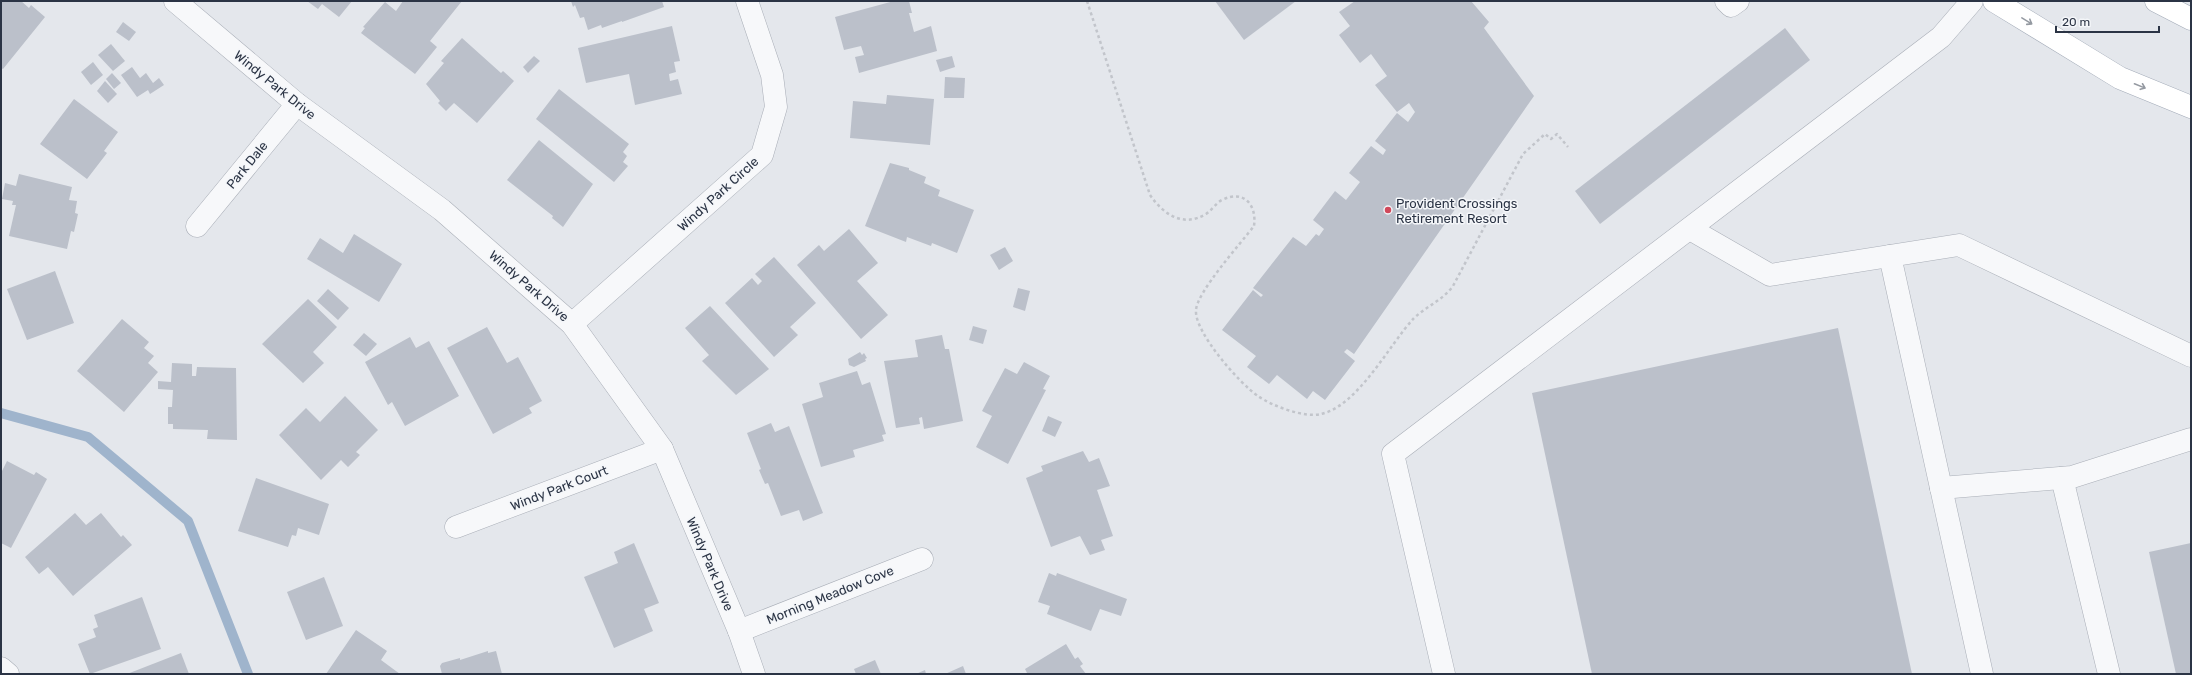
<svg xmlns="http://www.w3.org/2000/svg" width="2192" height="675" font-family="Rubik,sans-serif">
  <rect width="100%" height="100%" fill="#e4e7ec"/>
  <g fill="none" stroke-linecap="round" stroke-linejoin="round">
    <polyline stroke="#9fb4cc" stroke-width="10" points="1,413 88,437 188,521 248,674"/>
  </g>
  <g fill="#bbc0ca">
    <polygon points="1,1 21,1 29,8 31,5 45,17 3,69 1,68"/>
    <polygon points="307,1 352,1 339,17 322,4 318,9"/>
    <polygon points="403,1 462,1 430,41 437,47 415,74 361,33 365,28 363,27 385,2 396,11"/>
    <polygon points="571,1 662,1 664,7 622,22 622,21 602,28 601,25 588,30 584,17 580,18 575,5 573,7"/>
    <polygon points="894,1 909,1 912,13 909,13 914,32 931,26 937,51 859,73 855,57 864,55 861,46 844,50 835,17"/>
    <polygon points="1215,1 1296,1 1244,40"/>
    <polygon points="1355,1 1471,1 1489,22 1484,28 1534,96 1354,354 1347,349 1344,352 1355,361 1325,400 1313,391 1307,399 1277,375 1269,384 1247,367 1256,356 1222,330 1253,290 1261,297 1263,295 1253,288 1293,237 1306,246 1316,234 1319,236 1324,229 1313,220 1335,191 1346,200 1360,182 1349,173 1371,146 1383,155 1386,150 1375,141 1397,113 1408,122 1415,112 1409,103 1397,112 1375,85 1387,76 1371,54 1360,63 1339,35 1350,26 1339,12"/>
    <polygon points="123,22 136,32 129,41 116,32"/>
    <polygon points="672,26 680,61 674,62 676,72 669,74 670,81 678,79 682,94 635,105 629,74 586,83 578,48"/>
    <polygon points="1785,28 1810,60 1600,224 1575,191"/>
    <polygon points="462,38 501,73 503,71 514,81 477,123 454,103 446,111 438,103 440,101 426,84 444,63 441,61"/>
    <polygon points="111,44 125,61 113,71 98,55"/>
    <polygon points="534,56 540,61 528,73 523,67"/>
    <polygon points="952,56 955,67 940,72 936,60"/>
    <polygon points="93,62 103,75 91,85 81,72"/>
    <polygon points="132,67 140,78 146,73 153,83 159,78 164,85 150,94 148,90 137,97 121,75"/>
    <polygon points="112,73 121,83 114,89 106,79"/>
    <polygon points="945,77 965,78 964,98 944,98"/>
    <polygon points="105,81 117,94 108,103 97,91"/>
    <polygon points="559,89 629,144 623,152 627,156 623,162 628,166 614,182 536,119"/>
    <polygon points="887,95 934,99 930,145 850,138 853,101 886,104"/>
    <polygon points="74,99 118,132 104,151 107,153 87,179 40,144"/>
    <polygon points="539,140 593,184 563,227 552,218 553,216 507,180"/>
    <polygon points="890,163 909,168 909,170 926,177 924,183 940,190 938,196 974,210 957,253 932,243 931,246 907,237 906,242 865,226"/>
    <polygon points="19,174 72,187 69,200 77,201 75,213 78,214 74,232 71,231 67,249 9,236 16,205 12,205 13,201 2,199 5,183 16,186"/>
    <polygon points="849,229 878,263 857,281 888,315 861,339 797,265 819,245 824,251"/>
    <polygon points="354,234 402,264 379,302 307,259 320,238 343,253"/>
    <polygon points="1005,247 1013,261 999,270 990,255"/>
    <polygon points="774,257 816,303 790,327 798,335 774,357 725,303 752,278 758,285 762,281 755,274"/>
    <polygon points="55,271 74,323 27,340 7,289"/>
    <polygon points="1018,288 1030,291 1025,311 1013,307"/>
    <polygon points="328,289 349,308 338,320 317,301"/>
    <polygon points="308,299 337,327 313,352 324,363 303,383 262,344"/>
    <polygon points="710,306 769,369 736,395 702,361 709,355 685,328"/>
    <polygon points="122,319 149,342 144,348 154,356 148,363 158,372 124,412 77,371"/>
    <polygon points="973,326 987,330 983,344 969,340"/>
    <polygon points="487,327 507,363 518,357 542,401 529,408 532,413 493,434 447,348"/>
    <polygon points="1838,328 1912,674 1592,674 1532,393"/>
    <polygon points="364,333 377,344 366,356 353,345"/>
    <polygon points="942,335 945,349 949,349 963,421 924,429 922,417 919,418 920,424 896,428 884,361 918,357 915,340"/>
    <polygon points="410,337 416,348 429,341 459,396 405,426 392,402 388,405 365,362"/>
    <polygon points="860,352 862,355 864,353 867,358 865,359 866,361 854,367 849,365 848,359"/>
    <polygon points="1024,362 1050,376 1043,389 1046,390 1008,464 976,447 992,416 982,411 1005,368 1017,374"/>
    <polygon points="172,363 192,364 192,376 196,376 197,367 236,368 237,440 207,439 208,430 173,429 173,424 168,424 168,407 172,407 173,390 158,389 158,381 171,382"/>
    <polygon points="857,371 862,385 870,382 886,434 882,435 884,441 853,450 855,457 821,467 802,404 823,397 819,383"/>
    <polygon points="345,396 378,430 356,452 360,455 348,467 341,460 321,480 279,435 306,408 320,422"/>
    <polygon points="1048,416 1062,422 1055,437 1042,431"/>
    <polygon points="771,423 775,432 789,426 823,513 803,521 799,510 781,516 768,483 765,484 759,470 761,469 747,433"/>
    <polygon points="1083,451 1089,462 1099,458 1110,486 1097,490 1113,536 1101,540 1105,550 1090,555 1080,536 1051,547 1026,478 1043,471 1041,466"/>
    <polygon points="7,461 34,475 36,472 47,479 11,548 1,543 1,473"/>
    <polygon points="256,478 329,504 319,535 298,528 296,536 292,535 288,547 238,531"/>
    <polygon points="75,513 86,525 101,513 121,537 123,535 132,545 73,596 48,567 39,574 25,557"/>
    <polygon points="634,543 659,603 644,609 653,631 614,648 584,577 618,563 614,552"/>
    <polygon points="2191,543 2191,674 2176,674 2149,552"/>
    <polygon points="1049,573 1056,576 1057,573 1127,599 1121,616 1100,609 1091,631 1047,614 1050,606 1038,602"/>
    <polygon points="324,577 343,626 306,640 287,592"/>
    <polygon points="142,597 161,649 90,674 78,644 96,637 93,629 98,627 94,615"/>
    <polygon points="356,630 387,651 381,660 400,674 326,674"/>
    <polygon points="1066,644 1075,659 1078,657 1083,664 1080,666 1086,674 1026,674 1027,673 1025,669"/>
    <polygon points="488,651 488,653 496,651 502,674 442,674 440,666 442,663 460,658 460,660"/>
    <polygon points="181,653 189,674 127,674"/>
    <polygon points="875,660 881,674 856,674 854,669"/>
    <polygon points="963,666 966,674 945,674"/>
    <polygon points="925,670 926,674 916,674"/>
  </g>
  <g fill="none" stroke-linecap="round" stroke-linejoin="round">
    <defs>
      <g id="minor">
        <polyline points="175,1 297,104 442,210 572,324 662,449 739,631 754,674"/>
        <polyline points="1726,1 1731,6 1738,1"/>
        <polyline points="197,226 297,104"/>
        <polyline points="1690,229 1770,275 1959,245 2191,356"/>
        <polyline points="1890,256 1982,674"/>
        <polyline points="572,324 762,155 776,107 772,75 747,1"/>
        <polyline points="2062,478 2109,674"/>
        <polyline points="1941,488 2072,477 2191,439"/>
        <polyline points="456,527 662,449"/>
        <polyline points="739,631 922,559"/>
        <polyline points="1,668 8,674"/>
        <polyline points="1444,674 1393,454 1941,37 1972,1"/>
      </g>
      <g id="major">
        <polyline points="1994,1 2120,78 2191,107"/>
        <polyline points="2156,1 2191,19"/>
      </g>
    </defs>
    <use href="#minor" stroke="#a9aeb7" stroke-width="23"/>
    <use href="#major" stroke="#a3abb8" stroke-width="23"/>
    <path stroke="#c2c5cb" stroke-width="2.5" stroke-dasharray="3 3" stroke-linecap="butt" d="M1087,1l63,194c13,19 33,33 56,19 6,-4 10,-11 16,-14 22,-11 35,5 32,26 -13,17 -57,66 -58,84 -2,22 44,74 62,86 14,10 46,22 63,18 37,-8 68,-69 93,-96 13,-12 29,-18 39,-32l70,-132 22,-20 6,5 6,-5 11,13"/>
    <use href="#minor" stroke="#f7f8fa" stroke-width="22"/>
    <use href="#major" stroke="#fff" stroke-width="22"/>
  </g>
  <defs><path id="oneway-shaft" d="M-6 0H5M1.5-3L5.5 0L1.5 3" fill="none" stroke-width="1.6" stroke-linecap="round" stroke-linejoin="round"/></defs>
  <g stroke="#959aa2">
    <use href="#oneway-shaft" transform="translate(2027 21) rotate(31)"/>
    <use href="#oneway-shaft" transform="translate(2140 86) rotate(22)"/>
  </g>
  <circle fill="#d1495b" stroke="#f4f6f9" stroke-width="1.5" cx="1388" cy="210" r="4"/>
  <g text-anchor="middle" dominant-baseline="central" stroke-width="3" stroke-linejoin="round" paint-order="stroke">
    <g font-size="13" fill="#2b3445" stroke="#f4f6f9">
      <text transform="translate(275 85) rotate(39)">Windy Park Drive</text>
      <text transform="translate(247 165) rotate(-51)">Park Dale</text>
      <text transform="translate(718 194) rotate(-42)">Windy Park Circle</text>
      <text transform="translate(529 286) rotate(41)">Windy Park Drive</text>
      <text transform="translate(559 488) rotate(-21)">Windy Park Court</text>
      <text transform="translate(710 564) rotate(67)">Windy Park Drive</text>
      <text transform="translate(830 595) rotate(-22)">Morning Meadow Cove</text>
    </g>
    <g font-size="13" fill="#2b3445" stroke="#f4f6f9" text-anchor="start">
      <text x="1396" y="203">Provident Crossings<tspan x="1396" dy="15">Retirement Resort</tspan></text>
    </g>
  </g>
  <rect width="2192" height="675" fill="none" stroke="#2b3445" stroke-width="4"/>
  <path d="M2056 26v6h103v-6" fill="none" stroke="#2b3445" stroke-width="2"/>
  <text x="2062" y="26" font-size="12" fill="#2b3445" stroke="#f4f6f9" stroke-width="3" paint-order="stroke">20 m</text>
</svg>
